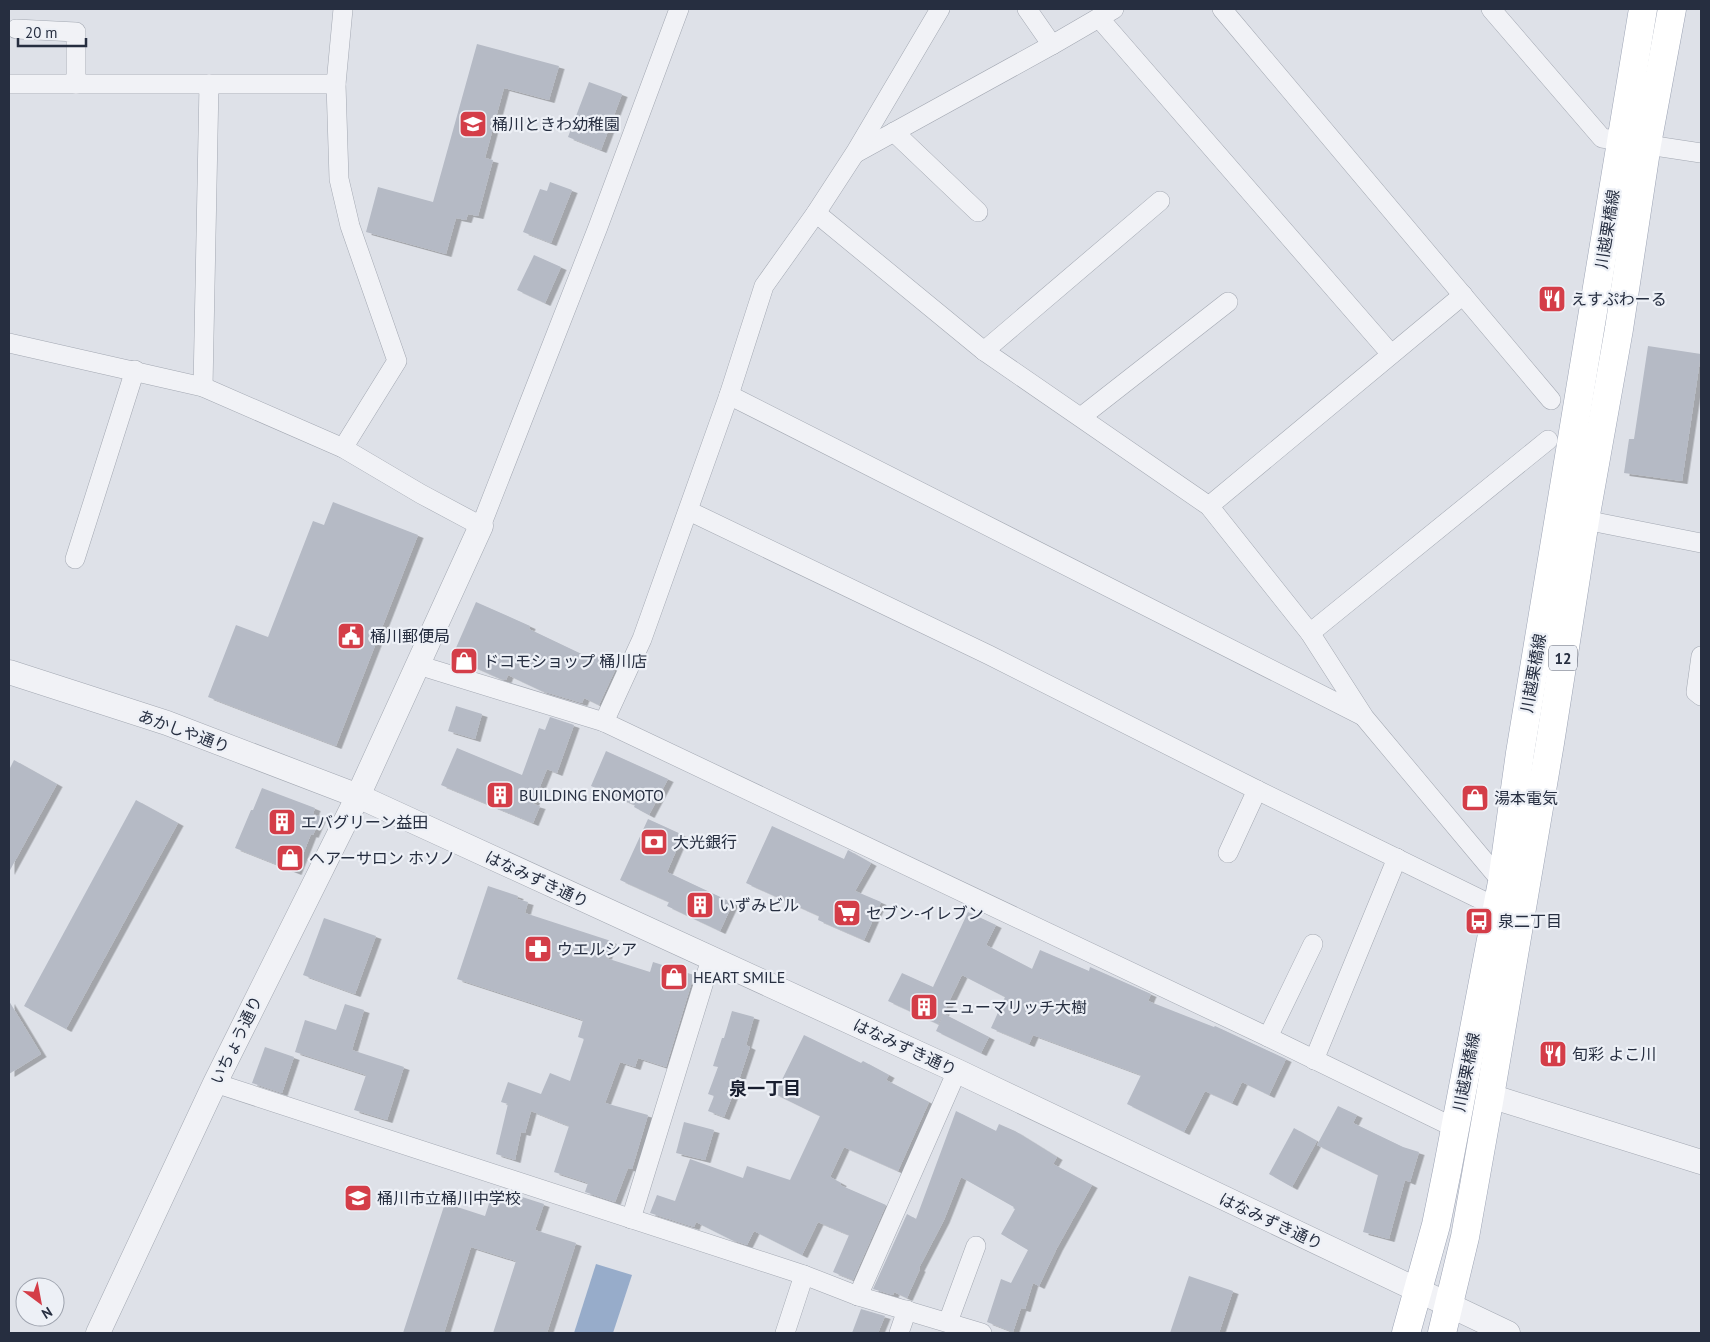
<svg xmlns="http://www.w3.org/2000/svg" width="1710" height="1342" font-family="'PT Sans','Noto Sans JP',sans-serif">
  <defs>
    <filter id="shadow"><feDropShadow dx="5.5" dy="3" stdDeviation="0" flood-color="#0004"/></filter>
  </defs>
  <rect width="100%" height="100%" fill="#dee1e8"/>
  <polygon fill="#97acca" points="596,1264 632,1275 613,1333 574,1333"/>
  <g fill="#b5bac5" filter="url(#shadow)">
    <polygon points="477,44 559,66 549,100 504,88 485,158 493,160 478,216 468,214 466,220 456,218 446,254 366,232 378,187 433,202"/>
    <polygon points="589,82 622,94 601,150 568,137"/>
    <polygon points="550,182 572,190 551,243 523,232 540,189 547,191"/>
    <polygon points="534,255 561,267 545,303 517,290"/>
    <polygon points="1648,346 1701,354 1682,481 1624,473 1629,439 1634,439"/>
    <polygon points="333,502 418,535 336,746 208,697 236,625 268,637 313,521 324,525"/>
    <polygon points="476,602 530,626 529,629 592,659 594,655 617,666 599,705 584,698 582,703 542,691 508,675 506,680 501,679 452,657"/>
    <polygon points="456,706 482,714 475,739 448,731"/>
    <polygon points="550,717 574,725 557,773 547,769 533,804 540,806 533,823 441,785 457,748 522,775 539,728 545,730"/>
    <polygon points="606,751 668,779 649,815 634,807 635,805 591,786"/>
    <polygon points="14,760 57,784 9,872 9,770"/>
    <polygon points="262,788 315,808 313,814 321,817 313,835 311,834 296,872 235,848 251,810 253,810"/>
    <polygon points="136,800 178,823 66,1029 24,1006"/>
    <polygon points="648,819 683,835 667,872 733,903 720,931 667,906 669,902 620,880"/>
    <polygon points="772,826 844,859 848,850 871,863 855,891 881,902 864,940 818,920 819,916 746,883"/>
    <polygon points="488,886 518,896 517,899 528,902 525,913 611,941 606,958 650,972 653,962 694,975 666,1067 638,1058 635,1067 620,1062 605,1103 648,1115 632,1169 628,1168 615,1202 585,1192 588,1183 554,1172 569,1126 531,1111 525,1133 521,1132 515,1160 496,1154 508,1104 501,1102 508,1082 541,1094 550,1073 570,1081 584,1039 578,1037 583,1020 457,979"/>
    <polygon points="968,912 996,925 986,945 1032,969 1040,950 1089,971 1090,967 1151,994 1148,1001 1214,1027 1215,1026 1286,1059 1269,1095 1242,1082 1232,1103 1205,1091 1184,1132 1127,1104 1141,1075 1033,1035 1029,1044 991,1028 1005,997 962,975 938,1024 888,1001 902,973 933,987"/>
    <polygon points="324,918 376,936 355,994 303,975"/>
    <polygon points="9,1001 41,1054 9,1074"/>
    <polygon points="345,1004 364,1010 352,1050 404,1067 387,1120 354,1110 366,1075 295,1052 305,1020 336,1030"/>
    <polygon points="732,1011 754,1017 746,1045 750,1047 740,1077 724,1117 708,1111 714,1096 708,1094 718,1067 713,1066 722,1038 724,1038"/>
    <polygon points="944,1014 989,1037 981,1053 936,1031"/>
    <polygon points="804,1035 861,1063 863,1061 889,1075 886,1080 929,1102 898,1171 844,1147 830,1177 841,1183 840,1185 886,1205 853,1280 833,1272 849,1235 818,1222 802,1255 754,1231 747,1245 732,1240 696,1222 694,1227 650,1213 657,1195 675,1201 690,1159 743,1178 747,1166 790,1180 820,1116 775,1094"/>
    <polygon points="265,1047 294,1057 282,1093 252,1083"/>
    <polygon points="1338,1106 1357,1115 1353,1123 1403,1147 1419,1152 1410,1182 1405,1180 1389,1239 1363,1232 1378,1175 1317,1145"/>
    <polygon points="956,1111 996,1131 999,1124 1015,1131 1057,1157 1053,1164 1092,1185 1057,1248 1039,1286 1033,1283 1025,1309 1021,1308 1013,1332 987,1322 1001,1279 1011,1283 1028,1250 1001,1234 1015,1209 1013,1208 1014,1207 961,1177 944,1220 919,1268 920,1269 907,1298 894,1292 893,1295 873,1289 907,1214 916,1219"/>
    <polygon points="684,1122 714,1130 705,1160 676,1153"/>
    <polygon points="1294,1128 1317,1141 1292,1187 1269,1174"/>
    <polygon points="494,1188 544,1204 535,1230 576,1243 547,1333 493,1333 516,1261 471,1247 444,1333 403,1333 445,1203 485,1216"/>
    <polygon points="1189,1276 1233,1291 1219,1333 1170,1333"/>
    <polygon points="861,1309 885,1316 878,1333 852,1333"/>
  </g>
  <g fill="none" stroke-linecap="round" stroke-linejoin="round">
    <defs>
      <g id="minor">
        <polyline points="1027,9 1052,45"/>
        <polyline points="1222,9 1551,400"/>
        <polyline points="1491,9 1602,138 1701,153"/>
        <polyline points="1099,18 1391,354"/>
        <polyline points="16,29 76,32 76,84"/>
        <polyline points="9,84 336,84"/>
        <polyline points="894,132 978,212"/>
        <polyline points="856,153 1052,45 1114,9"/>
        <polyline points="816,213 984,351 1209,506 1310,633 1364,717 1502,882"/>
        <polyline points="9,343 203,387 343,448 421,494 481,526 598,227 679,9"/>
        <polyline points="984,351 1160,201"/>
        <polyline points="203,387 209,84"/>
        <polyline points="729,395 1363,716"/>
        <polyline points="1081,417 1228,302"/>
        <polyline points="343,448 397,361 350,226 339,179 336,84 343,9"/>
        <polyline points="1209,506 1463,295"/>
        <polyline points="689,511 989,655 1257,790 1496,907"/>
        <polyline points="1585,520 1701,543"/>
        <polyline points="75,559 135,370"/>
        <polyline points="1310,633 1548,440"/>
        <polyline points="1701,656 1696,692 1701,696"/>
        <polyline points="418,665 604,722 1268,1037 1455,1128"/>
        <polyline points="604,722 642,639 729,395 764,286 816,213 855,153 940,9"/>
        <polyline points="1228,853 1257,790"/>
        <polyline points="1268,1037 1313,944"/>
        <polyline points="1314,1060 1397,858"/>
        <polyline points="215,1083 804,1275 858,1296 982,1333"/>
        <polyline points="631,1219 711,959"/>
        <polyline points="858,1296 957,1071"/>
        <polyline points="948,1322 976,1246"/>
        <polyline points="785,1333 804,1275"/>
        <polyline points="899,1333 907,1310"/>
      </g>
      <g id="tertiary">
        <polyline points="9,672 167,723 358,796 957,1071 1508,1333"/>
        <polyline points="1490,1096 1701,1162"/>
        <polyline points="98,1333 215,1083 358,796 481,526"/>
      </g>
      <g id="primary">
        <polyline points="1406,1333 1436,1225 1447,1171 1502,882 1520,753 1643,9"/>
        <polyline points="1442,1333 1465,1237 1490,1096 1550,743 1585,520 1619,329 1647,144 1672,9"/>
      </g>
    </defs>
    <use href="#minor" stroke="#a3a8b2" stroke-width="20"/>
    <use href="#tertiary" stroke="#a3a8b2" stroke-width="25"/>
    <use href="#primary" stroke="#9da4b5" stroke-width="29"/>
    <use href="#minor" stroke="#f1f2f6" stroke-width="19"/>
    <use href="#tertiary" stroke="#f1f2f6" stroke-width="24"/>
    <use href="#primary" stroke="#fff" stroke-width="28"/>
  </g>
  <defs>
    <symbol id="school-square" viewBox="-11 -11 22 22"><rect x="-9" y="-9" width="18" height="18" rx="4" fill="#d43d48" stroke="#edf0f6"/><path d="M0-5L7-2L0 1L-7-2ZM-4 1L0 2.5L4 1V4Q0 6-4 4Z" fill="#fff"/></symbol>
    <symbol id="restaurant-square" viewBox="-11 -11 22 22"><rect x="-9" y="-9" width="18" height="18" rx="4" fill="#d43d48" stroke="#edf0f6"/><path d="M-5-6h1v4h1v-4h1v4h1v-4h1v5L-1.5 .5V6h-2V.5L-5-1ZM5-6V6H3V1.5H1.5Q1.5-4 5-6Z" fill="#fff"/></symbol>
    <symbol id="civic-square" viewBox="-11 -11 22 22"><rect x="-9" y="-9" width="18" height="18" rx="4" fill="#d43d48" stroke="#edf0f6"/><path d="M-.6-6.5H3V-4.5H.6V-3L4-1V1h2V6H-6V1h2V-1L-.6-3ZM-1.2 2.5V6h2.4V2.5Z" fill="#fff"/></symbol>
    <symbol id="shop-square" viewBox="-11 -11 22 22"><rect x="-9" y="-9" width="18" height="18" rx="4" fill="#d43d48" stroke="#edf0f6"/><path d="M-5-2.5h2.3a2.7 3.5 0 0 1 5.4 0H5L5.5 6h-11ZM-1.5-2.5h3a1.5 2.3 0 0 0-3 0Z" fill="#fff"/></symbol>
    <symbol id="building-square" viewBox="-11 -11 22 22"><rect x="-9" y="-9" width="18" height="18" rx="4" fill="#d43d48" stroke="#edf0f6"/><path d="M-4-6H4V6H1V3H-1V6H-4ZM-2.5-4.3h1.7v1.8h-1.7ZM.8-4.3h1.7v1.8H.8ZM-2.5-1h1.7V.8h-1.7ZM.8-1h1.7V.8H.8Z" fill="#fff"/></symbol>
    <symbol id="bank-square" viewBox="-11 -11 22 22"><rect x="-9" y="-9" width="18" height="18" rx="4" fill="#d43d48" stroke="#edf0f6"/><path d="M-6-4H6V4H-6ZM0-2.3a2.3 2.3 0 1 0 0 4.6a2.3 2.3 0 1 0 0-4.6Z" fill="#fff"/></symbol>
    <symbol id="supermarket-square" viewBox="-11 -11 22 22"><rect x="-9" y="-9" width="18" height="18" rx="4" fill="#d43d48" stroke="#edf0f6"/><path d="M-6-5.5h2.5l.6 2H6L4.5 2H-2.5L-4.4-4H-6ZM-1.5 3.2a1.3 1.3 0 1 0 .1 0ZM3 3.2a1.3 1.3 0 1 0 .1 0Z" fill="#fff"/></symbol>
    <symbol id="bus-square" viewBox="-11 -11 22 22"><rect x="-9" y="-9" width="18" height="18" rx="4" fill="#d43d48" stroke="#edf0f6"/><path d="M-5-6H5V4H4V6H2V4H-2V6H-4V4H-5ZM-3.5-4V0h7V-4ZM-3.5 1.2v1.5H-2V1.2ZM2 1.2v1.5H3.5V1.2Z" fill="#fff"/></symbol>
    <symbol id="pharmacy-square" viewBox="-11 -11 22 22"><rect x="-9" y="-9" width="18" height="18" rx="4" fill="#d43d48" stroke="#edf0f6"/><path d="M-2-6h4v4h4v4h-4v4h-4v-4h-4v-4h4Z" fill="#fff"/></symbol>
  </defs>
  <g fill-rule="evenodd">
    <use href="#school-square" x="457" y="108" width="32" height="32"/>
    <use href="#restaurant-square" x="1536" y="283" width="32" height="32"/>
    <use href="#civic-square" x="335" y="620" width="32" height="32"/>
    <use href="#shop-square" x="448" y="645" width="32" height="32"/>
    <use href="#building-square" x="484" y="779" width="32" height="32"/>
    <use href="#shop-square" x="1459" y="782" width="32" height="32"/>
    <use href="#building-square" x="266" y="806" width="32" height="32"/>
    <use href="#bank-square" x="638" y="826" width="32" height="32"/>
    <use href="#shop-square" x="274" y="842" width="32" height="32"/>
    <use href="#building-square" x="684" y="889" width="32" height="32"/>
    <use href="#supermarket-square" x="831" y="897" width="32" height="32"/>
    <use href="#bus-square" x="1463" y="905" width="32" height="32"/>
    <use href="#pharmacy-square" x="522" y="933" width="32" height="32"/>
    <use href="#shop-square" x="658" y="961" width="32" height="32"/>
    <use href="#building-square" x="908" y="991" width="32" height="32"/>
    <use href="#restaurant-square" x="1537" y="1038" width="32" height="32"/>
    <use href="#school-square" x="342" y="1182" width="32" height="32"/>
  </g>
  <g text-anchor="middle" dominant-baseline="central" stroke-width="4.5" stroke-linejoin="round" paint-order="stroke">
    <rect fill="#edf0f6" stroke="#626877" stroke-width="1" x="1549" y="645.5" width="28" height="25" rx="4"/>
    <g font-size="15" font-weight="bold" fill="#262e40">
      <text x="1563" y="658">12</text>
    </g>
    <g font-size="16" fill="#262e40" stroke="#edf0f6" text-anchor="start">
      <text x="492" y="124">桶川ときわ幼稚園</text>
      <text x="1571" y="299">えすぷわーる</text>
      <text x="370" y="636">桶川郵便局</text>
      <text x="483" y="661">ドコモショップ 桶川店</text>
      <text x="519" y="795">BUILDING ENOMOTO</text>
      <text x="1494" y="798">湯本電気</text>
      <text x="301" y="822">エバグリーン益田</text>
      <text x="673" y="842">大光銀行</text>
      <text x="309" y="858">ヘアーサロン ホソノ</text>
      <text x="719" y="905">いずみビル</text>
      <text x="866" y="913">セブン-イレブン</text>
      <text x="1498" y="921">泉二丁目</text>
      <text x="557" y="949">ウエルシア</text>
      <text x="693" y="977">HEART SMILE</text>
      <text x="943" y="1007">ニューマリッチ大樹</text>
      <text x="1572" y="1054">旬彩 よこ川</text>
      <text x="377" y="1198">桶川市立桶川中学校</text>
    </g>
    <g font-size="16" fill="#262e40" stroke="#edf0f6">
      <text transform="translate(1607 229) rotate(-81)">川越栗橋線</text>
      <text transform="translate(1533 673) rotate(-80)">川越栗橋線</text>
      <text transform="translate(184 731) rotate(20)">あかしや通り</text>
      <text transform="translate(537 879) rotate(25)">はなみずき通り</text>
      <text transform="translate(236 1040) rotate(-64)">いちょう通り</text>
      <text transform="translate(905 1047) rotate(25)">はなみずき通り</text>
      <text transform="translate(1466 1072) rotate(-79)">川越栗橋線</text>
      <text transform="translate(1271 1221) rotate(25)">はなみずき通り</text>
    </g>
    <g font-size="18" font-weight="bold" fill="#191f30" stroke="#edf0f6">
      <text x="765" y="1088">泉一丁目</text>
    </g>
  </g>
  <rect width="1710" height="1342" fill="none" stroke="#262e40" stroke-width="20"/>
  <g transform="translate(40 1302) rotate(148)"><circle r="24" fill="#edf0f6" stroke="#9da2ad"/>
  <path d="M0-4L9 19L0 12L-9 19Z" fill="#d43d48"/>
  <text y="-8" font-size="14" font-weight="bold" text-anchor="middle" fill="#262e40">N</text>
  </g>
  <path d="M18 38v8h68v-8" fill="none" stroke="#262e40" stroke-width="2.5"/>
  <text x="25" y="38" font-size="15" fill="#262e40" stroke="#edf0f6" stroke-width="4" paint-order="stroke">20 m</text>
</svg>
